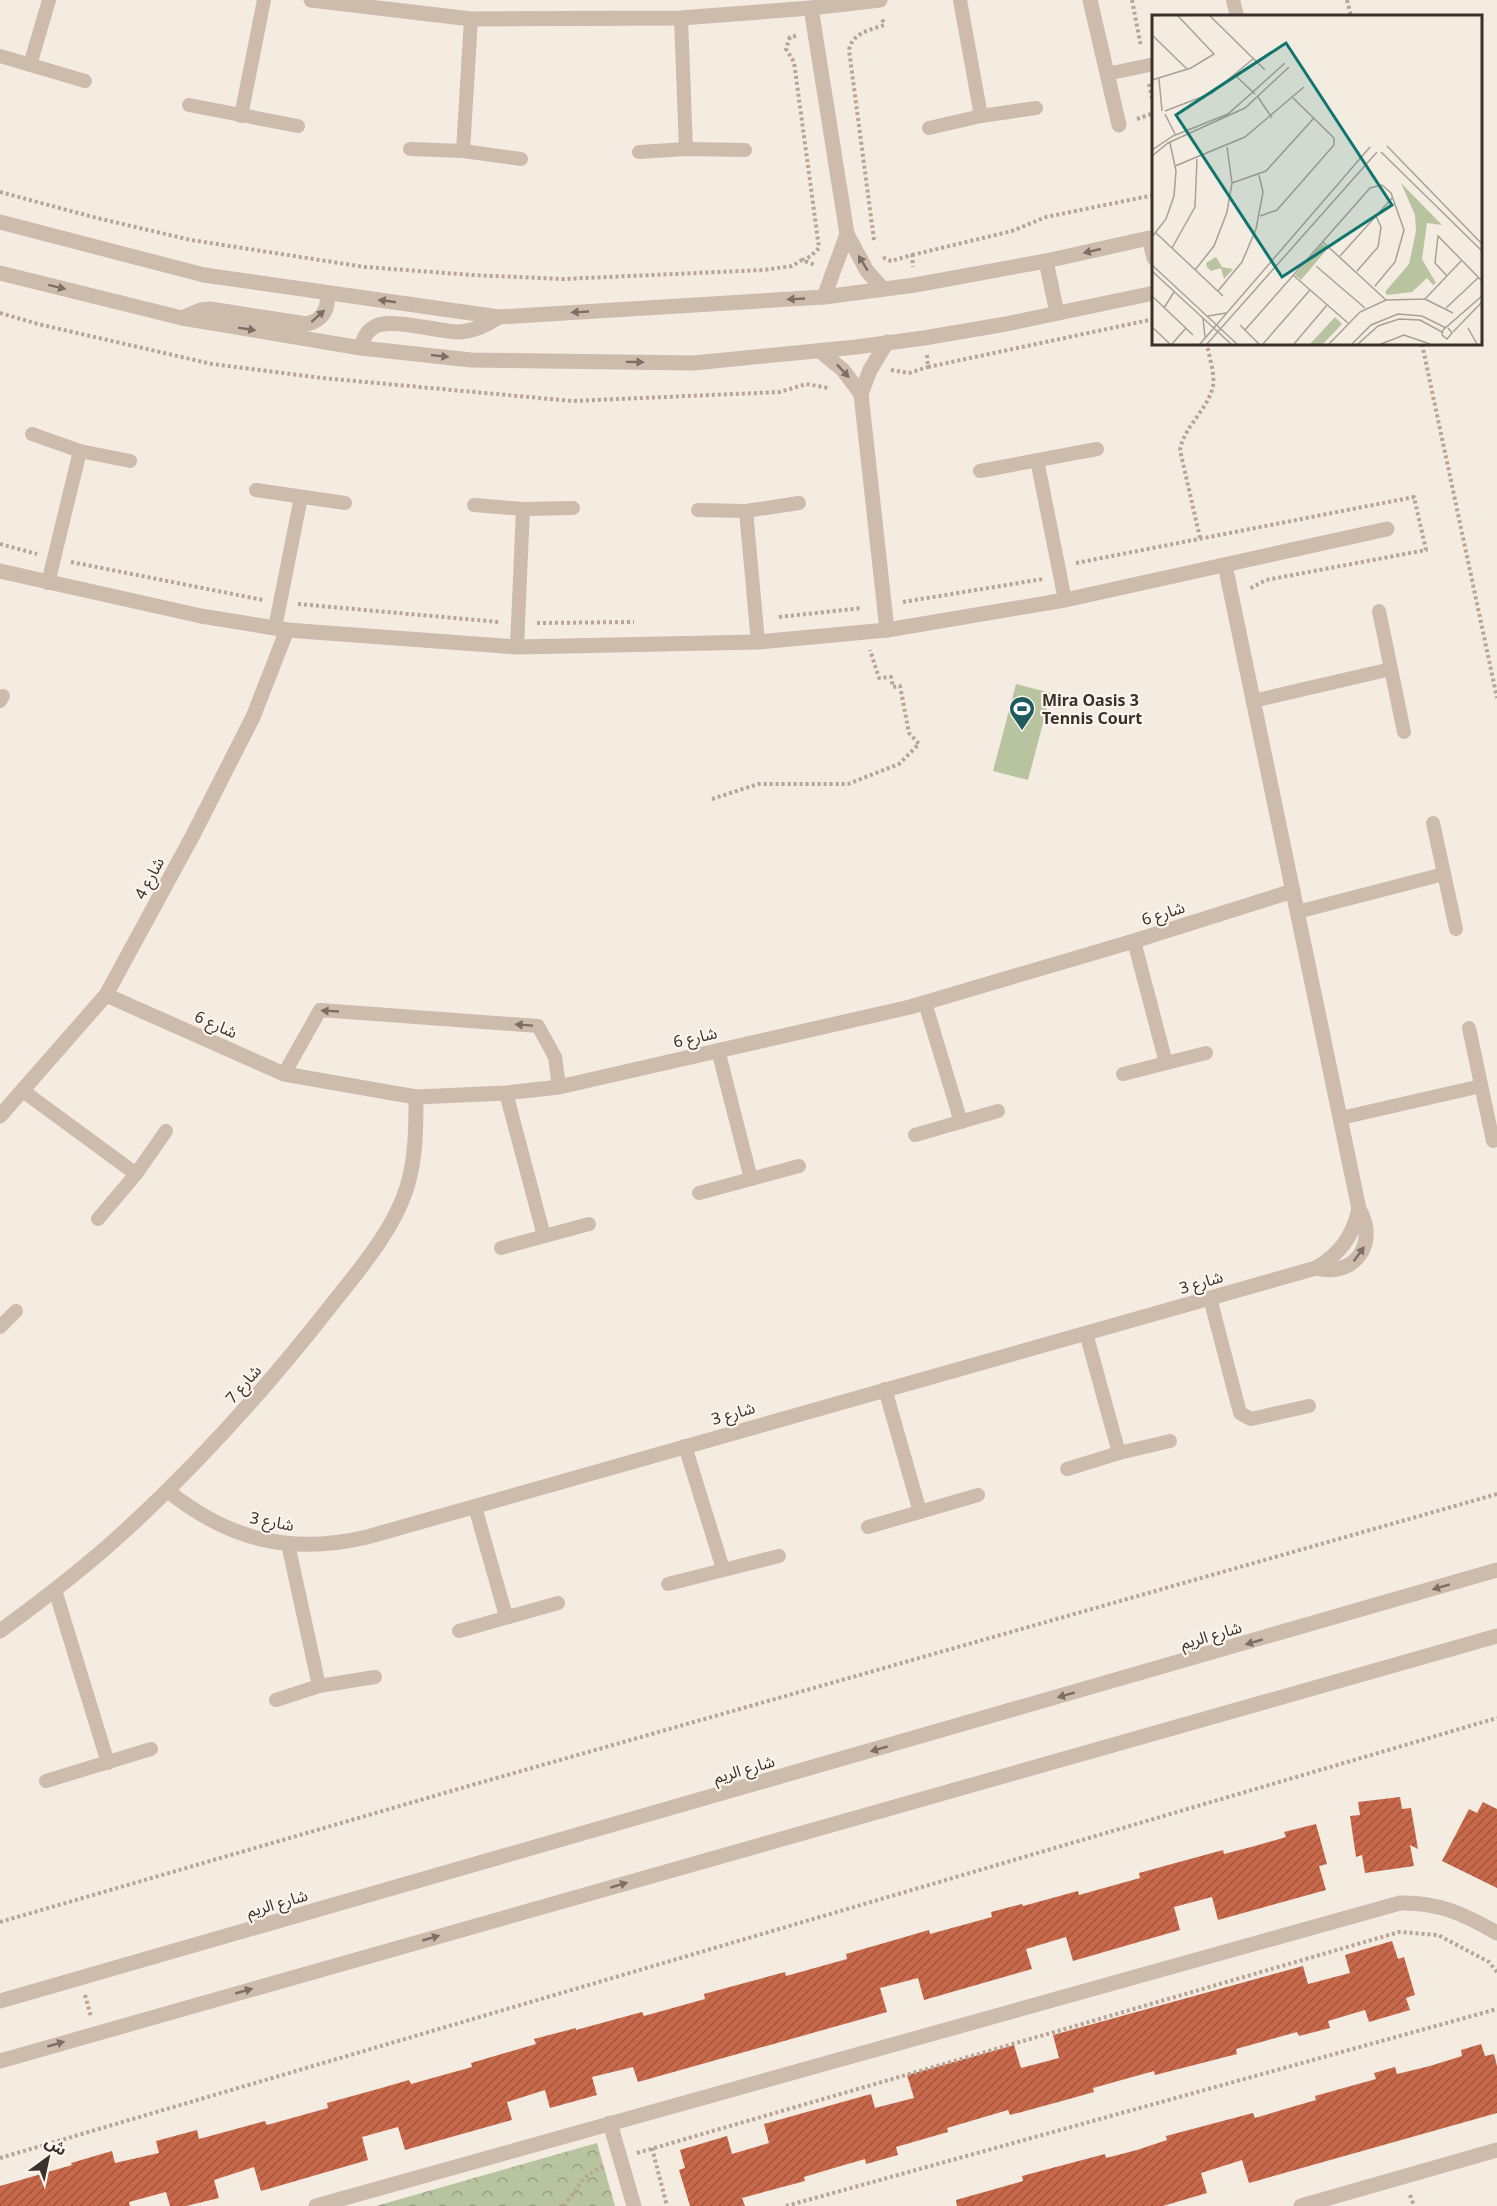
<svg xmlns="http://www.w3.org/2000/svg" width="1497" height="2206" font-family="'Noto Sans','Noto Sans Arabic',sans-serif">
  <defs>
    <pattern id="forest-crowns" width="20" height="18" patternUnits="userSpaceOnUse" patternTransform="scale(1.5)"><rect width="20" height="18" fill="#b8c4a0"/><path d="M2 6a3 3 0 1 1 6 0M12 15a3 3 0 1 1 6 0" fill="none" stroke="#97a083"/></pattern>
    <pattern id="building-hatch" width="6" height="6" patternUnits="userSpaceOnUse" patternTransform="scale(1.5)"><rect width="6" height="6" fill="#c8694b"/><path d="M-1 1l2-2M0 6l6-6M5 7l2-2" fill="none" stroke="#a4573f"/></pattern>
  </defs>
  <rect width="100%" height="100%" fill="#f4ebe1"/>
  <polygon fill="#b8c4a0" points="1016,684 1051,693 1028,780 993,771"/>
  <polygon fill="url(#forest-crowns)" points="597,2143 615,2206 376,2206"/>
  <g fill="url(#building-hatch)">
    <polygon points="1400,1797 1402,1809 1411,1808 1418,1849 1410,1845 1414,1866 1365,1873 1362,1855 1356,1857 1350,1816 1360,1815 1358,1802"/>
    <polygon points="1483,1802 1497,1809 1497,1888 1442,1861 1469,1809 1477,1813"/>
    <polygon points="1316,1824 1327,1864 1319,1866 1326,1890 1218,1920 1212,1897 1174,1907 1180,1930 1073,1961 1066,1937 1026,1949 1032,1969 924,2000 918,1978 880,1988 887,2012 638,2082 633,2067 592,2077 597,2095 550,2108 545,2090 507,2102 512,2120 405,2150 398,2127 362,2137 368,2160 261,2191 254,2167 214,2180 219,2198 186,2206 170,2206 166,2192 129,2202 130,2206 0,2206 0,2186 72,2165 71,2163 112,2151 115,2163 159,2153 156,2141 197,2130 199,2139 265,2121 267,2125 328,2108 327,2103 378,2089 409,2080 411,2084 472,2067 471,2063 536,2044 534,2039 576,2028 576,2030 642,2012 644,2016 705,1999 704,1994 785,1972 786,1976 847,1959 846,1954 898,1939 929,1930 930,1934 992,1917 991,1912 1022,1904 1023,1906 1078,1891 1079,1895 1140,1878 1139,1873 1223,1850 1224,1854 1255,1846 1286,1837 1284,1832"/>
    <polygon points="1392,1941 1398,1959 1404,1957 1415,1995 1406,1998 1410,2010 1369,2022 1365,2010 1328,2021 1330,2028 1299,2036 1297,2032 1236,2049 1237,2054 1206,2062 1155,2075 1154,2071 1093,2088 1094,2092 1062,2101 1010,2115 1008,2110 947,2128 948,2132 896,2147 898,2155 866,2164 865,2159 834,2168 804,2177 805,2181 742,2198 745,2206 690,2206 679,2170 685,2168 680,2150 727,2136 732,2154 769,2143 764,2124 871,2094 875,2108 914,2098 907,2075 1014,2045 1021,2068 1059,2058 1053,2035 1303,1966 1308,1984 1350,1973 1345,1955"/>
    <polygon points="1481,2044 1485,2056 1494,2054 1497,2066 1497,2113 1249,2183 1242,2160 1201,2173 1207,2193 1163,2206 957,2206 956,2200 1023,2181 1022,2176 1105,2154 1106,2158 1137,2150 1167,2140 1166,2136 1253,2113 1255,2118 1285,2109 1316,2100 1315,2096 1376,2079 1374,2073 1395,2067 1397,2074 1430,2066 1462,2056 1461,2050"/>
  </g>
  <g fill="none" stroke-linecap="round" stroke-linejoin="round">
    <g stroke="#b9a596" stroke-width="4" stroke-dasharray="3 3" stroke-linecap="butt">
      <polyline points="1132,0 1141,47"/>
      <polyline points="1347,0 1351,16"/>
      <polyline points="796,36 790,37 786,49 794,62 819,248 811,256 803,260"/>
      <polyline points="1149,84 1154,107"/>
      <polyline points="1137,119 1154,113"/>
      <polyline points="0,192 97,218 191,240 365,267 472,275 563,279 763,270 792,266 802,260 815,265"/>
      <path d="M874,240l-25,-190c3,-17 21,-20 35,-25l-2,-7"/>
      <polyline points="912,255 1012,231 1046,217 1154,195"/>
      <polyline points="883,259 885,258 891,261 912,255 913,267"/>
      <polyline points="0,313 38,324 212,364 322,378 572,401 780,392 806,384 829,388"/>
      <polyline points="1422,344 1497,698"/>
      <polyline points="927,355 928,367 1154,319"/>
      <polyline points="891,370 909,373 928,367"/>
      <path d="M1200,538l-20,-88c4,-24 28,-40 33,-64 2,-13 -4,-29 -6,-42"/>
      <polyline points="0,544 37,554"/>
      <polyline points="71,562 263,600"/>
      <polyline points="1076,563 1414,497 1426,550 1266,580 1249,589"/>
      <polyline points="903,602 1043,579"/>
      <polyline points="298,604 499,622"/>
      <polyline points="779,617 862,608"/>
      <polyline points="537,623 634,622"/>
      <polyline points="712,799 758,784 848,784 899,764 919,744 909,733 900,686 893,687 891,677 879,678 870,650"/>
      <polyline points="0,1922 472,1785 1497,1494"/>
      <polyline points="85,1995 91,2017"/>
      <polyline points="652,2148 667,2206"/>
      <polyline points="637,2153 1399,1932 1438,1935 1489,1962 1497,1972"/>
      <polyline points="0,2158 1497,1718"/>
      <polyline points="1410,2195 1414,2206"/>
      <polyline points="564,2206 584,2178 602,2166"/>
      <polyline points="786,2206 1497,2009"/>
    </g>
    <g stroke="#cdbbac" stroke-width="14">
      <polyline points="960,0 981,116"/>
      <polyline points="1233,0 1237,16"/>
      <polyline points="681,18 686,149"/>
      <polyline points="0,56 85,81"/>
      <polyline points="30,65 49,0"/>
      <polyline points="1107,74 1154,64"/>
      <polyline points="189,105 298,126"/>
      <polyline points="241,116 264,0"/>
      <polyline points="929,128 981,116 1036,108"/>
      <polyline points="410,149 463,151 521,159"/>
      <polyline points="463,151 471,19"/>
      <polyline points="639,152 686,149 745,150"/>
      <polyline points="32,434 80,451 130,461"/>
      <polyline points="1037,460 1065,600"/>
      <polyline points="980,471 1097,449"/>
      <polyline points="256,490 345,503"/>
      <polyline points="474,505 523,509 573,508"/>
      <polyline points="698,510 746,511 799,503"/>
      <polyline points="746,511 758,642"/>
      <polyline points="48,583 80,451"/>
      <polyline points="1379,611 1404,732"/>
      <polyline points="275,628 301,497"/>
      <polyline points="517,647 523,509"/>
      <polyline points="0,701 3,696"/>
      <polyline points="1253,701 1391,669"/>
      <polyline points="1433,823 1456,929"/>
      <polyline points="1297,912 1444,874"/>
      <polyline points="1134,941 1166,1063"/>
      <polyline points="925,1003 961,1122"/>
      <polyline points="1469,1028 1493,1141"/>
      <polyline points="718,1050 751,1179"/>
      <polyline points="284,1074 320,1010 538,1026 555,1057 559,1087"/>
      <polyline points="1123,1074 1206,1053"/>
      <polyline points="23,1091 136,1174"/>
      <polyline points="506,1093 544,1236"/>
      <polyline points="1341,1118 1481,1086"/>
      <polyline points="915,1135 998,1111"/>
      <polyline points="699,1193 799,1166"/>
      <polyline points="98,1219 136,1174 166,1131"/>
      <polyline points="501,1248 589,1224"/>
      <polyline points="1210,1298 1240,1413 1251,1419 1309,1406"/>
      <polyline points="0,1327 16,1311"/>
      <polyline points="1086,1333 1119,1453"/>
      <polyline points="885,1389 920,1512"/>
      <polyline points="685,1446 723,1569"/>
      <polyline points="1067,1469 1119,1453 1170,1441"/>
      <polyline points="475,1507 506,1616"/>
      <polyline points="868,1527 978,1495"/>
      <polyline points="288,1544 319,1686"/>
      <polyline points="668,1584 779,1556"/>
      <polyline points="55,1590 108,1763"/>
      <polyline points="459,1631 558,1603"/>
      <polyline points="276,1700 319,1686 375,1677"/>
      <polyline points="46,1781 151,1749"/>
    </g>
    <g stroke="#cdbbac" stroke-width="15">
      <polyline points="311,0 471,19 681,18 811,8 880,0"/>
      <polyline points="1090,0 1119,125"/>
      <polyline points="811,8 847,234 867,271 883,289"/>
      <polyline points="824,297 847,234"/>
      <polyline points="887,342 870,370 861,394 887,630"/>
      <polyline points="820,351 843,370 861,394"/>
      <path d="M1225,565l134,644c20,34 -4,69 -43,59"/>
      <polyline points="0,571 201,616 287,630 517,647 758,642 887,630 1065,600 1387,529"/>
      <polyline points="106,995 284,1074 416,1097 506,1093 559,1087 910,1007 1134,941 1293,891"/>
      <polyline points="0,1116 106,995 193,835 253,717 287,630"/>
      <path d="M168,1491c61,49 122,64 199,46l949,-269c24,-14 37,-32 43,-59"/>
      <path d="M0,1631c44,-32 87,-65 127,-102 74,-68 140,-142 202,-221 29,-37 64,-76 78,-121 9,-29 9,-60 9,-90"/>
      <polyline points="610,2123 634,2206"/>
      <path d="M316,2206l1084,-303c38,-1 64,11 97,30"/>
      <polyline points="1301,2206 1497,2150"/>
    </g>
    <g stroke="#cdbbac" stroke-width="15">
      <polyline points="0,222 204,275 499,317 824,297 915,285 1046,261 1149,238 1154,258"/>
      <polyline points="1046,261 1057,313"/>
      <polyline points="0,273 182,318 361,348 471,360 694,363 856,347 924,338 1006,324 1154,293"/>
      <path d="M182,318l19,-8 9,-1 97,15c16,-4 22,-15 20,-31"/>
      <path d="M361,348c2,-10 6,-18 15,-22 17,-8 63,6 84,6 15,-1 27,-7 39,-15"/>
      <polyline points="0,2001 1497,1570"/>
      <polyline points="0,2061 1497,1636"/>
    </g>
  </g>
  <defs><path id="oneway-solid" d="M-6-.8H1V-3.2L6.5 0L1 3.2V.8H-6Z" transform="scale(1.5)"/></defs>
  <g fill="#7d6f65">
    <use href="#oneway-solid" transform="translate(1092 251) rotate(167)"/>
    <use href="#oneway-solid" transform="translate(863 263) rotate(-121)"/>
    <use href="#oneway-solid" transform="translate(57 287) rotate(14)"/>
    <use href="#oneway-solid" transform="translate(796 299) rotate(177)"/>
    <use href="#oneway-solid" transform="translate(387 301) rotate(-172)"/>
    <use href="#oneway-solid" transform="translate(580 312) rotate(177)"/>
    <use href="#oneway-solid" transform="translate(318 316) rotate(-42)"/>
    <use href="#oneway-solid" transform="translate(247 329) rotate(9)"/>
    <use href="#oneway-solid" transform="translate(440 356) rotate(6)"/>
    <use href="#oneway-solid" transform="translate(635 362) rotate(1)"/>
    <use href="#oneway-solid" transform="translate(843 371) rotate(47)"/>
    <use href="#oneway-solid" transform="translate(330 1011) rotate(-177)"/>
    <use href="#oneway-solid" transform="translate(524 1025) rotate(-176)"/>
    <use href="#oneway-solid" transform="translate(1359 1254) rotate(-54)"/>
    <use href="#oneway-solid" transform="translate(1441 1587) rotate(164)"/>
    <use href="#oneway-solid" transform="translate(1254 1642) rotate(164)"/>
    <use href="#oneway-solid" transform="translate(1066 1695) rotate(164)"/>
    <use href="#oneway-solid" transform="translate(879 1749) rotate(164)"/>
    <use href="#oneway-solid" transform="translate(619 1885) rotate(-16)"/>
    <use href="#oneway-solid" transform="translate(431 1938) rotate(-16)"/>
    <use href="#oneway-solid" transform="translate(244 1991) rotate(-16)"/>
    <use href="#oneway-solid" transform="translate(56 2044) rotate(-16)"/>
  </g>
  <defs>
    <symbol id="stadium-pin" viewBox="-11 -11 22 30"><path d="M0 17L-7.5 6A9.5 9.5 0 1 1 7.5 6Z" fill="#1f5a5e" stroke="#fbf5ee"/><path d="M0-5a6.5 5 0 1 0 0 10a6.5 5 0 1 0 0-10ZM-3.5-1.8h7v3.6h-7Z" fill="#fff"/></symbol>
  </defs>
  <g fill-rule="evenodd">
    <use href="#stadium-pin" x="1007" y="694" width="30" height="40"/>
  </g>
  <g text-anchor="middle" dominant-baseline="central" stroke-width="4.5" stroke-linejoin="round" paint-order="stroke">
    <g font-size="16" font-weight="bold" fill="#3b302b" stroke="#fbf5ee" text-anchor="start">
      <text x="1042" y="700">Mira Oasis 3<tspan x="1042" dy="18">Tennis Court</tspan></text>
    </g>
    <g font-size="16" fill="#3b302b" stroke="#fbf5ee">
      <text transform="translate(149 878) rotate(-62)">شارع 4</text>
      <text transform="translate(1163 913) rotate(-18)">شارع 6</text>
      <text transform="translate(216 1024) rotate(24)">شارع 6</text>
      <text transform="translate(695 1037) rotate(-13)">شارع 6</text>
      <text transform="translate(1201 1282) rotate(-16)">شارع 3</text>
      <text transform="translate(243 1384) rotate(-49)">شارع 7</text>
      <text transform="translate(733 1413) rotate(-16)">شارع 3</text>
      <text transform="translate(272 1521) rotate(11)">شارع 3</text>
      <text transform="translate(1211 1635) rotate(-16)">شارع الريم</text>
      <text transform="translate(744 1769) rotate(-16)">شارع الريم</text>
      <text transform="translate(277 1903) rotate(-16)">شارع الريم</text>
    </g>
  </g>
  <g transform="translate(1152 15)">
    <rect width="330" height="330" fill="#f4ebe1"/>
    <path d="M249,168l41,42 -15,-2 -5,36 14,24 -3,2 -6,-7 -15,14 -25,3 -2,-3 24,-28 7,-33 -1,-16zM170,229l6,4 -27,32 -6,-5zM64,242l6,10 11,2 -9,10 -3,-11 -10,3 -4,-4 -1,-4zM183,302l7,7 -19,20h-13z" fill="#b8c4a0"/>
    <path fill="none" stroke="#aaa098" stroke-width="1.5" d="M58,1l55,54M0,20l35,34M84,61l19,18M7,64l3,32M0,65l39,-12 23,-14 -36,-38M106,82l14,21M141,83l41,40M13,96l47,-18 41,-34M13,99l10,20M235,131l95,98M0,135l21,-14 55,-22 57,-51M229,137l101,99M0,141l16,-13 77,-35 44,-41M23,151l70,-29 59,-50M80,168l34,-12 48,-53M108,201l17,-6 57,-65v-7M4,218l67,63M0,222l14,-18 8,-23 2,-25 -6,-28M171,227l63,58M20,233l23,-41 2,-48M188,241l53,-59M0,250l85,79M164,251l49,42M43,255l19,-24 13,-34 5,-29 -5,-36M0,256l79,73M205,256l21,-24 3,-20 -5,-11M141,260l55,48M295,261l-12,-13 3,-27 44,45M66,276l24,-29 14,-33 7,-37 -4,-17M0,281l41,39M273,284l37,-39M12,293l10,-16M294,293l33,-31M56,301l18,-3M51,303l2,19M88,310l19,19M0,312l18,17M296,313l4,5 -5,6 -5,-4 1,-5 39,-34M316,313l9,16M93,315l125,-142 12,-3 9,8 13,37 -9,32 -20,24M301,317l29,-30M20,329l14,-16M48,329l170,-197M55,329l170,-192M111,329l47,-54M142,329l33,-39M177,329l31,-32 26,-12 39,-1 28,14M200,329l19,-19 27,-11 24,2 24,12M206,329l20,-18 21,-7 21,1 22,12M229,329l23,-9 26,9"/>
    <path fill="#0f766e" fill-opacity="0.15" stroke="#0f766e" stroke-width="3" d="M134,28l106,162 -110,72 -106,-162z"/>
    <rect width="330" height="330" fill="none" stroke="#3b302b" stroke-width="3"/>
  </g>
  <g transform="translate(48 2158) rotate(33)" stroke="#fbf5ee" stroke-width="4.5" paint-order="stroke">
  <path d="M0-4.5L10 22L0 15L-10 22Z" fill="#3b302b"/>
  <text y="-9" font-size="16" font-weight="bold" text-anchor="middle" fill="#3b302b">ش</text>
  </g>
</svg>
